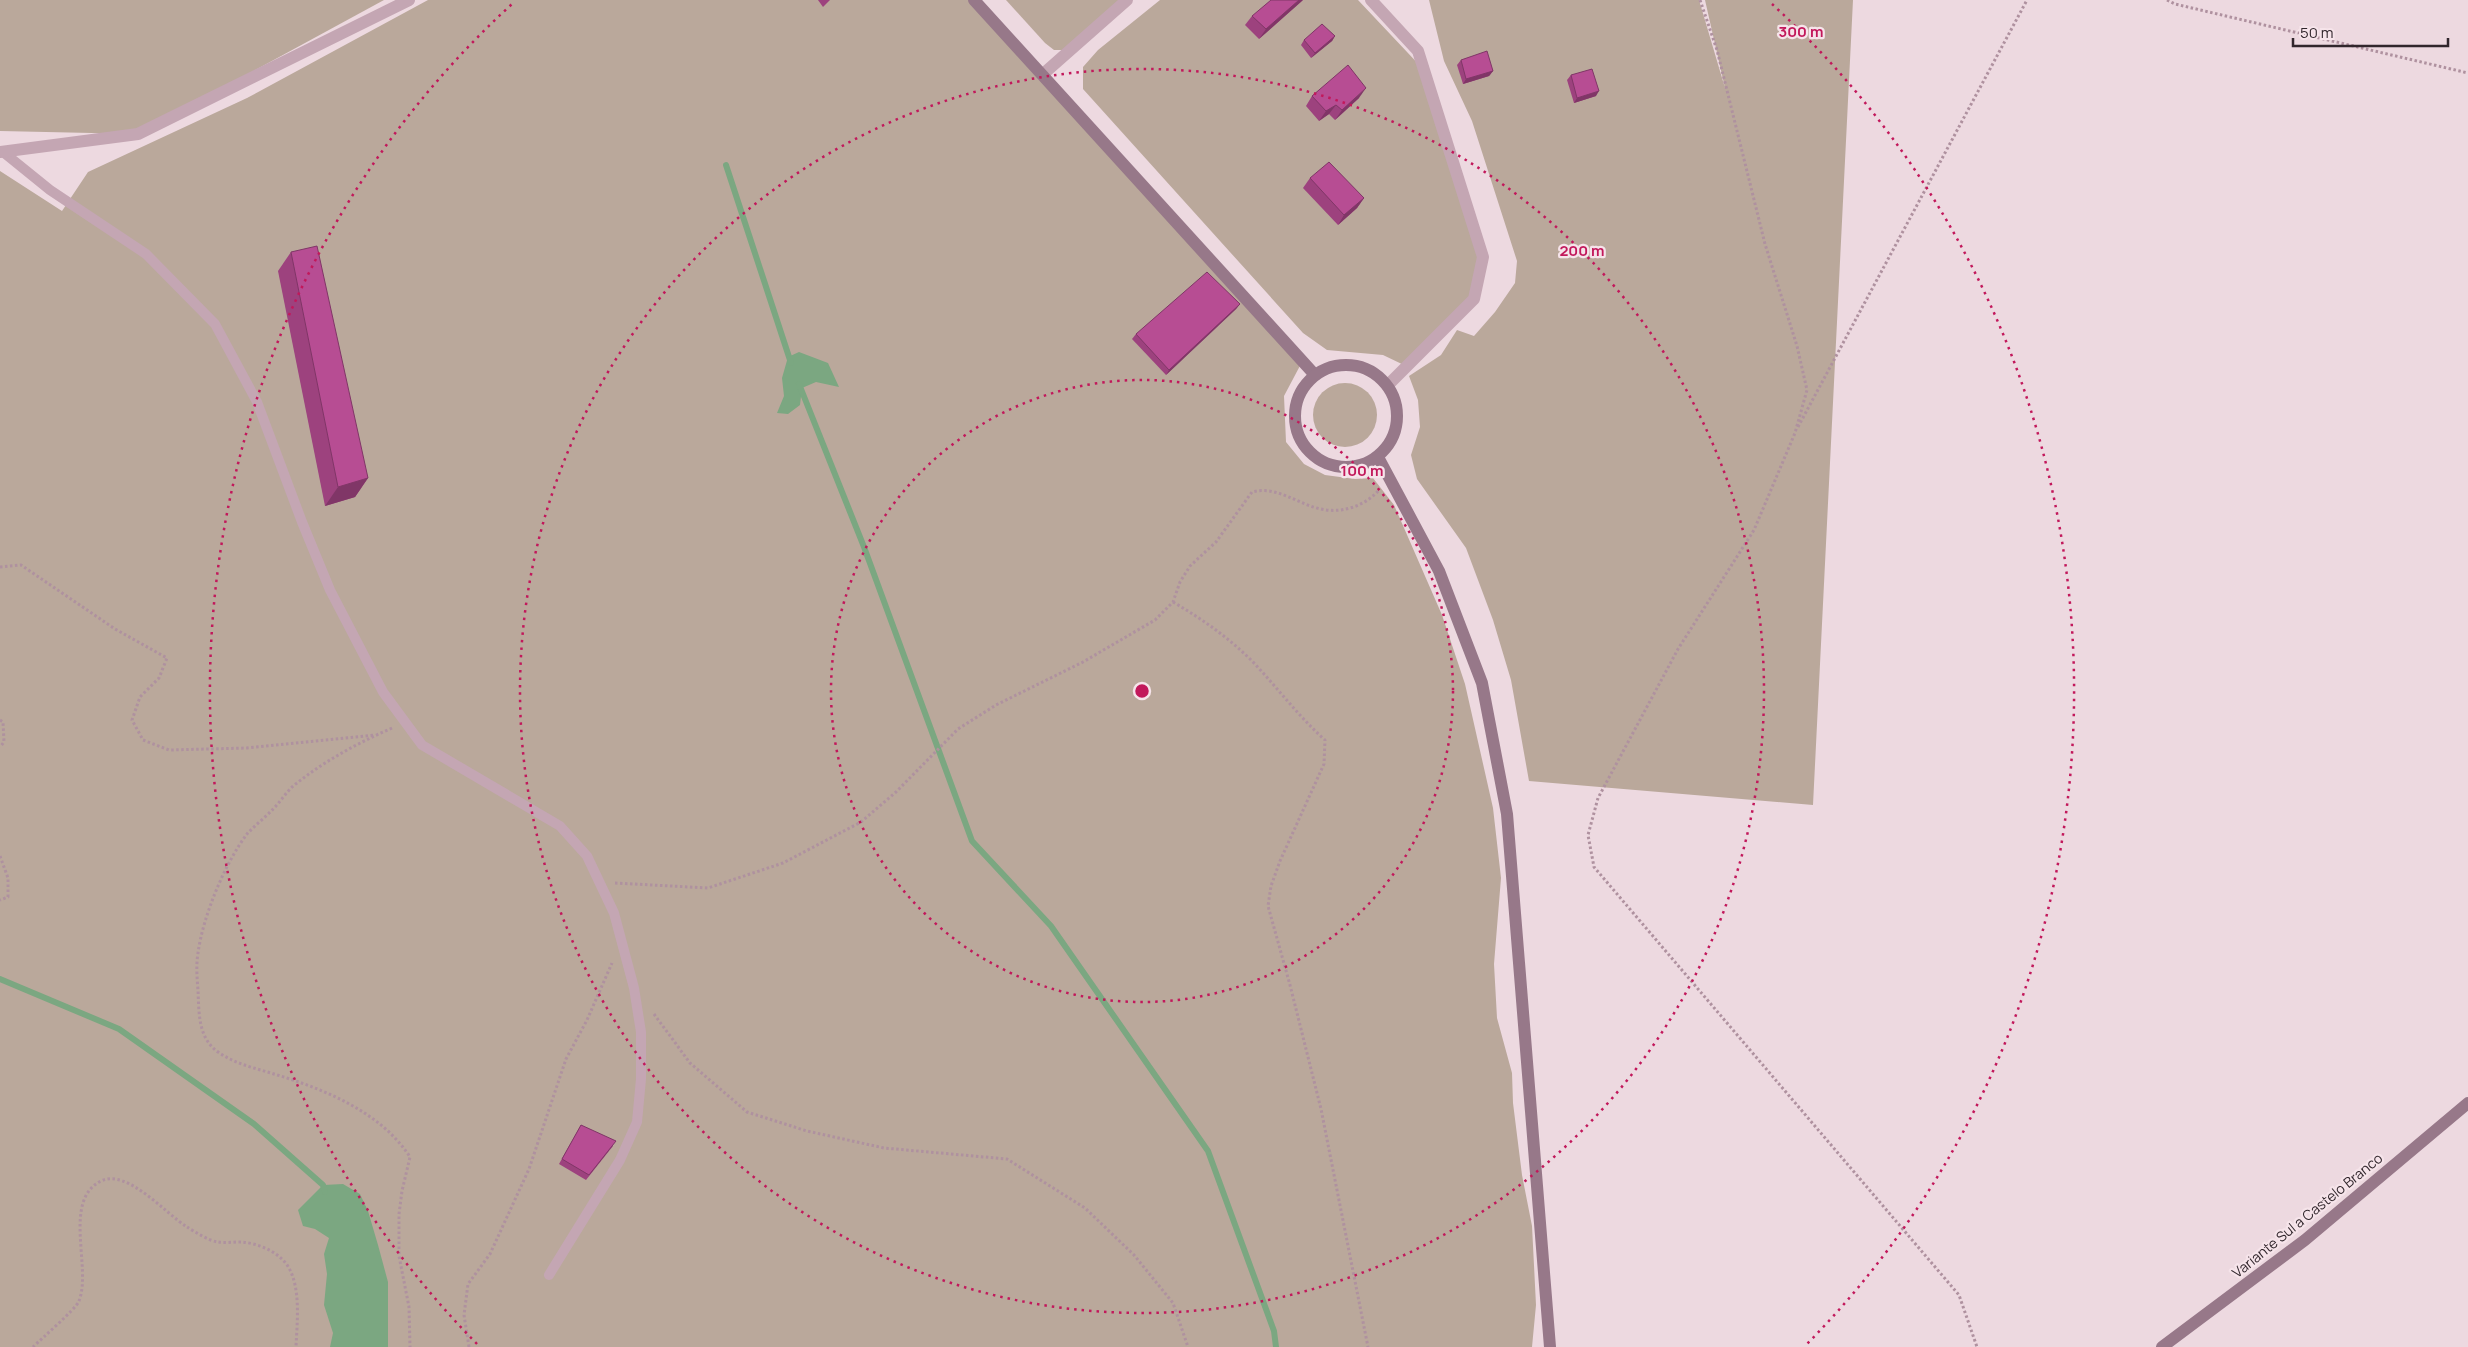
<svg xmlns="http://www.w3.org/2000/svg" width="2468" height="1347" font-family="Manrope,sans-serif">
  <rect width="100%" height="100%" fill="#edd9e0"/>
  <g fill="#baa89b">
    <polygon points="0,0 384,0 138,134 0,131"/>
    <polygon points="428,0 974,0 1302,362 1284,396 1286,442 1304,464 1325,475 1355,479 1373,478 1394,505 1442,615 1465,684 1493,808 1501,878 1494,964 1497,1018 1512,1073 1513,1103 1522,1175 1532,1226 1536,1305 1532,1347 0,1347 0,171 62,211 88,172 247,98"/>
    <polygon points="1006,0 1127,0 1071,50 1054,50 1045,43"/>
    <polygon points="1160,0 1358,0 1424,70 1483,257 1474,299 1406,366 1383,355 1327,350 1303,333 1083,89 1083,67 1098,50"/>
    <polygon points="1429,0 1699,0 1725,88 1705,0 1853,0 1813,805 1529,781 1511,680 1493,620 1466,548 1417,479 1411,455 1420,427 1418,400 1409,376 1441,355 1457,330 1474,336 1495,312 1515,283 1517,261 1472,121 1444,61"/>
    <circle cx="1345" cy="415" r="32"/>
  </g>
  <g fill="#7ba781">
    <polygon points="799,352 828,363 839,387 816,382 802,388 800,405 788,414 777,413 784,396 782,378 788,357"/>
    <polygon points="343,1184 360,1194 368,1211 378,1245 388,1282 388,1347 330,1347 333,1333 324,1305 327,1274 324,1254 329,1238 315,1229 303,1226 298,1210 323,1185"/>
  </g>
  <g fill="none" stroke-linecap="round" stroke-linejoin="round">
    <g stroke="#7ba781" stroke-width="6">
      <polyline points="726,165 791,363"/>
      <polyline points="799,384 864,547 972,841 1051,926 1208,1151 1274,1331 1276,1347"/>
      <polyline points="0,979 119,1029 254,1124 323,1185 325,1192"/>
    </g>
    <g stroke="#af919f" stroke-width="3" stroke-dasharray="2.5 2.5" stroke-linecap="butt">
      <polyline points="1700,0 1717,50 1765,244 1797,346 1807,390 1795,433 1754,530 1678,649 1598,798 1588,835 1594,867 1959,1295 1977,1347"/>
      <polyline points="2167,0 2175,4 2468,73"/>
      <polyline points="1798,427 2027,0"/>
      <polyline points="0,567 21,565 115,629 167,658 159,678 140,697 132,720 143,740 169,750 247,748 375,735"/>
      <path d="M1173,602c29,17 55,35 79,59 25,26 46,55 73,79l-1,24 -44,97 -9,25 -3,20 22,79 31,124 47,238"/>
      <polyline points="0,720 3,722 4,742 0,747"/>
      <path d="M392,728c-34,15 -66,32 -95,55 -9,6 -15,17 -23,25 -8,9 -19,17 -27,26 -22,29 -44,82 -49,119 -2,12 -1,25 0,37 1,23 0,48 20,62 17,12 37,16 56,22 50,15 107,38 136,83l-8,34 -3,23v42l10,51 1,40"/>
      <polyline points="0,856 8,878 8,897 0,900"/>
      <path d="M615,883l93,5 75,-25 78,-41 35,-30 62,-63 38,-24 87,-43 72,-42 18,-18 7,-20 10,-16 26,-24 36,-50c34,-9 57,28 98,16 11,-3 21,-9 29,-18"/>
      <polyline points="654,1014 690,1063 747,1112 807,1131 884,1148 1007,1159 1085,1208 1134,1255 1173,1303 1188,1347"/>
      <path d="M33,1347c8,-8 43,-38 46,-46 13,-33 -17,-101 22,-120 26,-13 65,33 86,46 8,5 22,14 31,15 7,1 15,0 23,0 17,1 39,10 48,26 12,22 8,55 7,79"/>
      <polyline points="469,1347 464,1315 468,1284 490,1254 529,1169 566,1059 587,1020 612,963"/>
    </g>
    <polyline stroke="#c4a6b3" stroke-width="10" points="3,152 50,190 146,254 215,324 257,402 302,522 330,590 383,692 422,745 560,826 587,856 614,913 634,988 641,1032 641,1079 637,1122 620,1160 549,1275"/>
    <g stroke="#c4a6b3" stroke-width="12">
      <polyline points="1371,0 1418,51 1483,257 1474,299 1388,385"/>
      <polyline points="1042,75 1127,0"/>
      <polyline points="0,152 138,134 409,0"/>
    </g>
    <g stroke="#977889" stroke-width="12">
      <polyline points="974,0 1315,375"/>
      <circle cx="1346" cy="416" r="51"/>
      <polyline points="1378,457 1439,571 1482,683 1507,814 1550,1347"/>
      <polyline points="2162,1347 2305,1240 2468,1103"/>
    </g>
  </g>
  <g fill="#9d427e">
    <polygon points="818,0 830,0 823,7"/>
    <polygon points="1303,0 1259,39 1245,25 1252,16"/>
    <polygon points="1335,36 1332,41 1311,58 1301,45 1304,40"/>
    <polygon points="1461,60 1493,71 1489,76 1463,84 1457,65"/>
    <polygon points="1571,75 1596,96 1574,103 1567,80"/>
    <polygon points="1312,96 1359,98 1335,120 1329,114 1319,121 1306,106"/>
    <polygon points="1310,178 1364,198 1357,208 1338,225 1303,188"/>
    <polygon points="291,252 368,478 355,497 325,506 278,271"/>
    <polygon points="1240,304 1236,309 1166,375 1132,339 1136,334"/>
    <polygon points="581,1125 613,1146 586,1180 559,1164"/>
  </g>
  <g fill="#803667">
    <polygon points="1299,0 1303,0 1259,39 1266,29"/>
    <polygon points="1335,36 1332,41 1311,58 1315,53"/>
    <polygon points="1493,71 1489,76 1463,84 1466,79"/>
    <polygon points="1366,88 1359,98 1335,120 1342,110"/>
    <polygon points="1599,91 1596,96 1574,103 1577,98"/>
    <polygon points="1336,105 1329,114 1319,121 1326,111"/>
    <polygon points="1364,198 1357,208 1338,225 1344,215"/>
    <polygon points="1240,304 1236,309 1166,375 1169,370"/>
    <polygon points="368,478 355,497 325,506 338,487"/>
  </g>
  <g fill="#b74d93" stroke="#803667">
    <polygon points="1271,0 1299,0 1266,29 1252,16"/>
    <polygon points="1322,24 1335,36 1315,53 1304,40"/>
    <polygon points="1487,51 1493,71 1466,79 1461,60"/>
    <polygon points="1348,65 1366,88 1342,110 1336,105 1326,111 1312,96"/>
    <polygon points="1592,69 1599,91 1577,98 1571,75"/>
    <polygon points="1329,162 1364,198 1344,215 1310,178"/>
    <polygon points="317,246 368,478 338,487 291,252"/>
    <polygon points="1207,272 1240,304 1169,370 1136,334"/>
    <polygon points="581,1125 616,1141 589,1175 562,1159"/>
  </g>
  <g fill="none" stroke="#c2185b" stroke-width="2.5" stroke-dasharray="2.5 5">
    <circle cx="1142" cy="691" r="311"/>
    <circle cx="1142" cy="691" r="622"/>
    <path d="M477 1344A932 932 0 0 1 512 4M1772 4A932 932 0 0 1 1807 1344"/>
  </g>
  <g text-anchor="middle" dominant-baseline="central" stroke-width="4.5" stroke-linejoin="round" paint-order="stroke">
    <g font-size="14" fill="#31262c" stroke="#f6e4ea">
      <text transform="translate(2307 1215) rotate(-39)">Variante Sul a Castelo Branco</text>
    </g>
  </g>
  <circle cx="1142" cy="691" r="8" fill="#c2185b" stroke="#f6e4ea" stroke-width="2.5"/>
  <g font-size="15" text-anchor="middle" font-weight="bold" fill="#c2185b" stroke="#f6e4ea" stroke-width="4.5" stroke-linejoin="round" paint-order="stroke">
    <text x="1801" y="37">300 m</text>
    <text x="1582" y="256">200 m</text>
    <text x="1362" y="476">100 m</text>
  </g>
  <path d="M2293 38v8h155v-8" fill="none" stroke="#31262c" stroke-width="2.5"/>
  <text x="2300" y="38" font-size="15" fill="#31262c" stroke="#f6e4ea" stroke-width="4" paint-order="stroke">50 m</text>
</svg>
